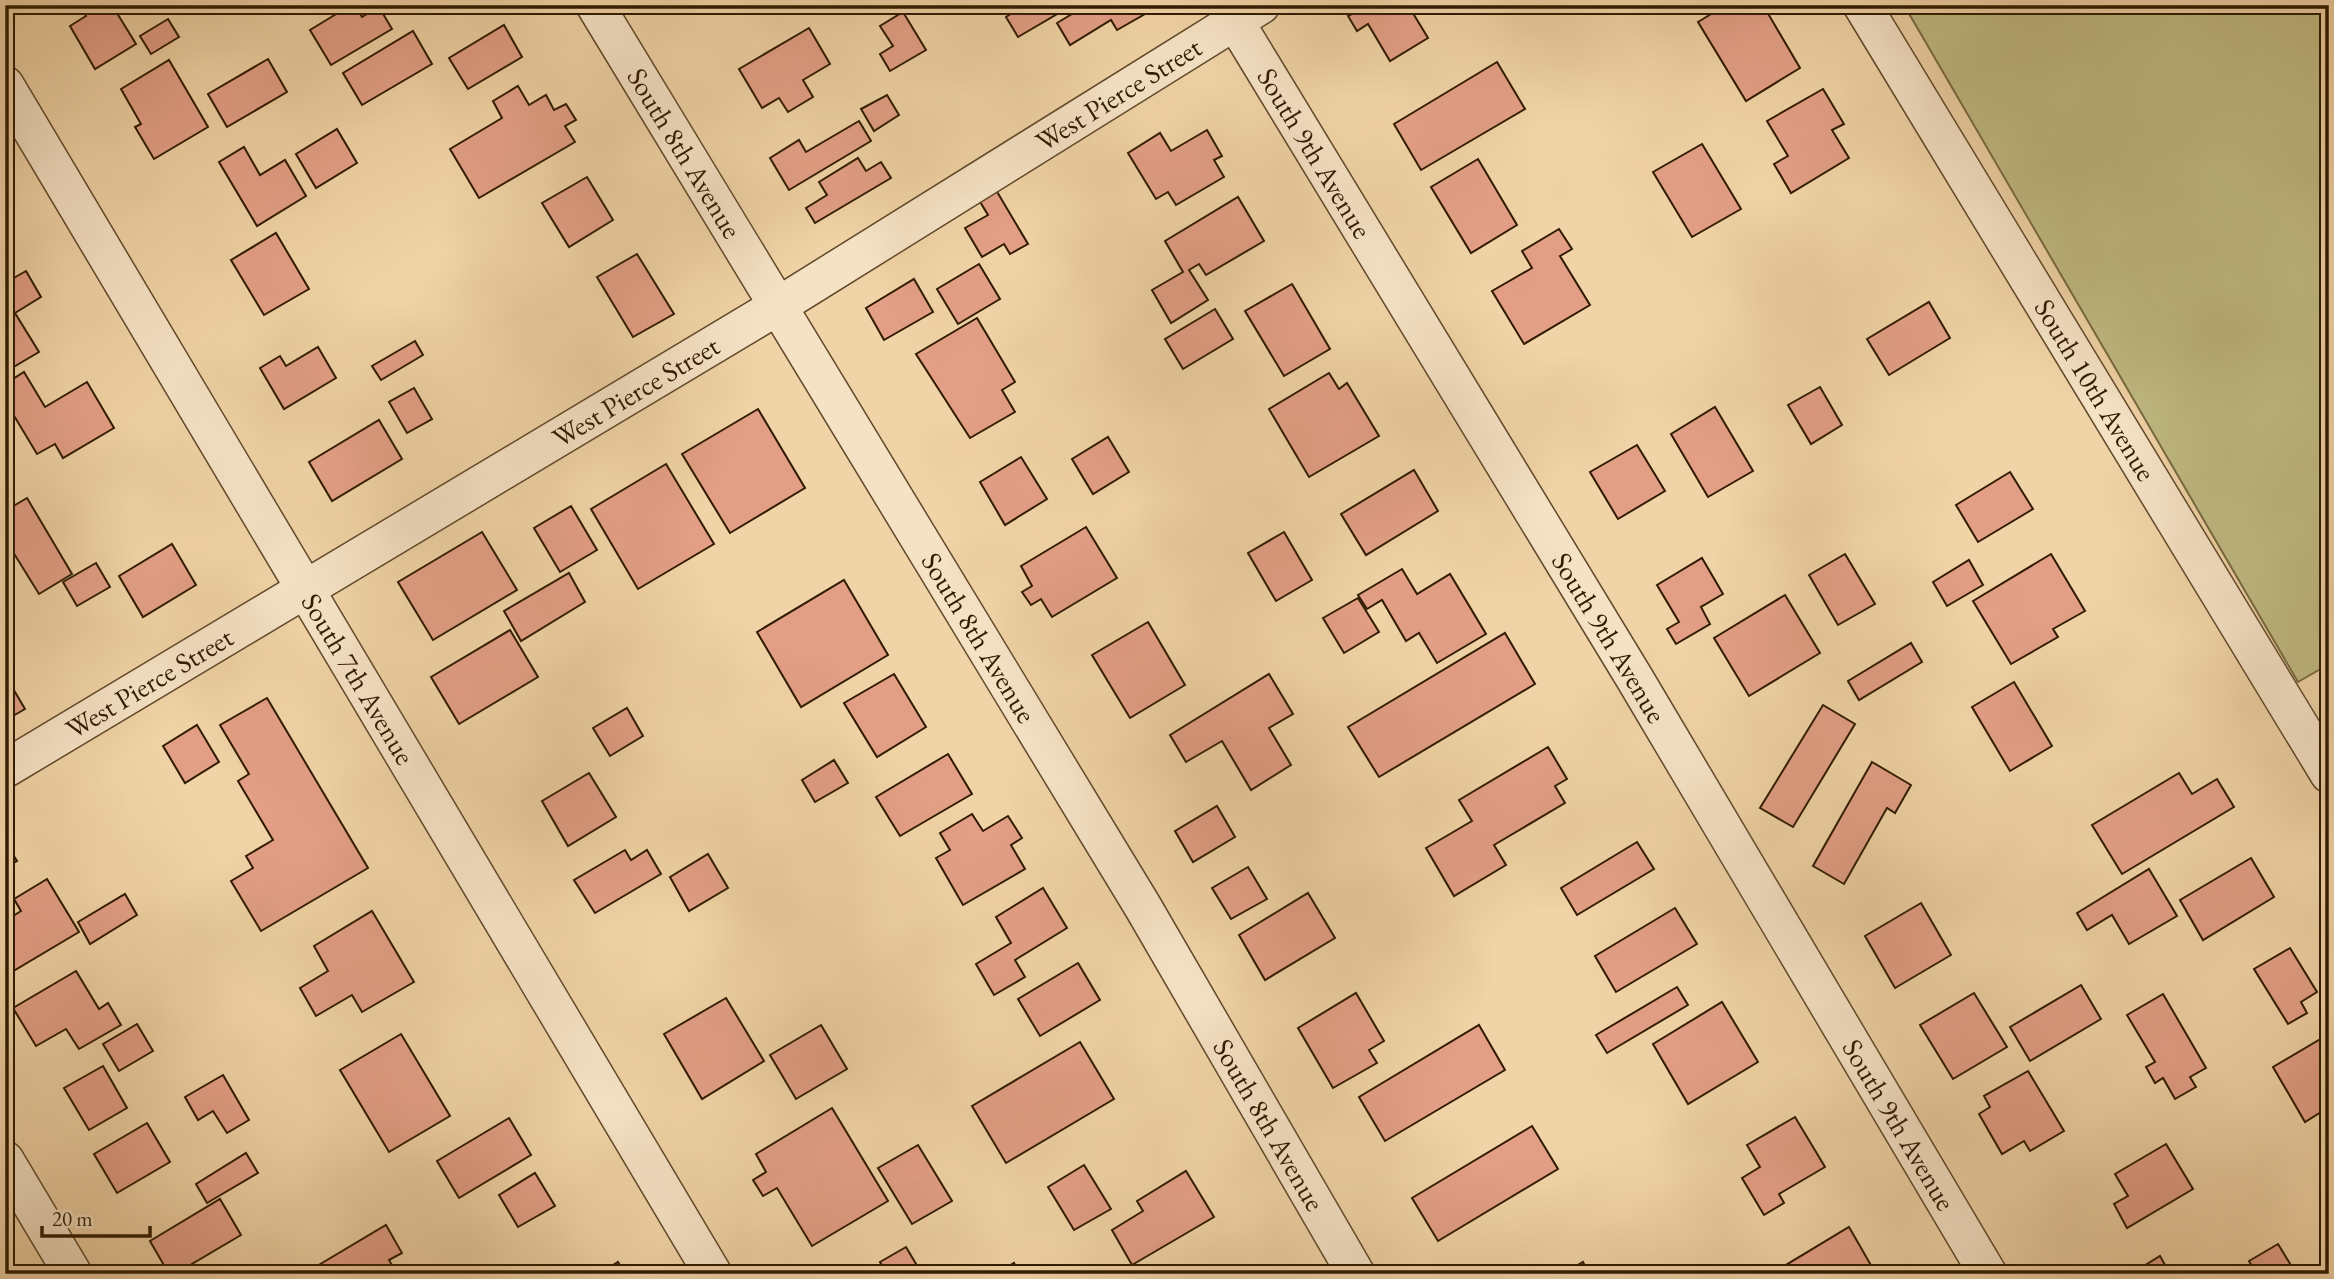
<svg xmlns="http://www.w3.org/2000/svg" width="2334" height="1279" font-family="'EB Garamond',serif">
  <rect width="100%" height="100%" fill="#f0d3a6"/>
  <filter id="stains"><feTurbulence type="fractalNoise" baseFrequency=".00286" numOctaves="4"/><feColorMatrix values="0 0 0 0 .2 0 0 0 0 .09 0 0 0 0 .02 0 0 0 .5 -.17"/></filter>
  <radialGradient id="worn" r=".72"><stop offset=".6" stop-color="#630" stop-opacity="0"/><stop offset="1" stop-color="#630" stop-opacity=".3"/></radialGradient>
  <polygon fill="#c0ba82" stroke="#786a41" stroke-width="2" points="1904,5 2329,5 2329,664 2298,682"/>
  <g fill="#e39f86" stroke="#301b00" stroke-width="2">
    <polygon points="80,5 112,5 136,44 95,69 70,26 86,16"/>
    <polygon points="351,5 355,5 362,17 379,7 392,29 331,65 310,30"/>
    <polygon points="1025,5 1068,5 1069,7 1018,37 1006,17"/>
    <polygon points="1087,5 1158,5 1159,6 1117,30 1111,20 1070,45 1057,23"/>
    <polygon points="1356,5 1408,5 1428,38 1390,61 1368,24 1357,31 1348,16 1359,10"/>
    <polygon points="1726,5 1763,5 1800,68 1746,101 1698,22"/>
    <polygon points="903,12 926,50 890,71 880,54 893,46 880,26"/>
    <polygon points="168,19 179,37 151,54 140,36"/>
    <polygon points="504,25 522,57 468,89 449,58"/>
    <polygon points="809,28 830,64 803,80 813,97 788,112 779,98 762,108 739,69"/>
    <polygon points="413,31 432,64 362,105 343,73"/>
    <polygon points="268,59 287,92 227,127 208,94"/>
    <polygon points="169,60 208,127 154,159 135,127 141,124 121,89"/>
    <polygon points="1497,62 1525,109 1421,170 1394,124"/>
    <polygon points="518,86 529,105 546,95 554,110 566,104 576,120 565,126 575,142 479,198 450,149 502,118 493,101"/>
    <polygon points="1823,89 1844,124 1832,130 1849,158 1791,193 1774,164 1788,156 1767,121"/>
    <polygon points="887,95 899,115 874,131 861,109"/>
    <polygon points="859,121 871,141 789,190 770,158 799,140 806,152"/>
    <polygon points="337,129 357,163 316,188 296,154"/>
    <polygon points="1207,130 1222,156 1214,160 1224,177 1176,205 1168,192 1156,199 1128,153 1160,133 1171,151"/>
    <polygon points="1702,144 1741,209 1692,237 1653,172"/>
    <polygon points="244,147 260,175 285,160 306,196 257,226 219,162"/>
    <polygon points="858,158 866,171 881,162 891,178 815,223 806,208 827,195 819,182"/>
    <polygon points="1478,159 1517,225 1471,253 1431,187"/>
    <polygon points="587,177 613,220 569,247 542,203"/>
    <polygon points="996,190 1028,244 1010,254 1004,244 982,257 965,228 988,215 979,200"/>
    <polygon points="1238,197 1264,241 1206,275 1199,264 1189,270 1208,300 1171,323 1152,290 1183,272 1165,241"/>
    <polygon points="1559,229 1572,249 1560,256 1590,305 1524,344 1492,291 1532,268 1522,251"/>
    <polygon points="276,233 309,289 264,315 231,260"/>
    <polygon points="637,254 674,314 633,337 597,277"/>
    <polygon points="979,264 1000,299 958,324 937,289"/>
    <polygon points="26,271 41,297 15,313 39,352 5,372 5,283"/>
    <polygon points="914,279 933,312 884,340 866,308"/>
    <polygon points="1292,284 1330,349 1284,376 1245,311"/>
    <polygon points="1929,302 1950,338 1889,375 1867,339"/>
    <polygon points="1215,309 1233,339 1183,369 1165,339"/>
    <polygon points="977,318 1015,382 1002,390 1015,412 970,438 916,354"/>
    <polygon points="415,341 423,355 381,380 372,366"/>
    <polygon points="318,347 336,378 284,409 260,368 280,356 286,366"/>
    <polygon points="24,372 45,407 87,382 114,428 63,458 55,444 37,454 10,409 5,412 5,384"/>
    <polygon points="1329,373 1339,389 1347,383 1379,436 1309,477 1269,409"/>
    <polygon points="1820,387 1842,425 1811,444 1788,405"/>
    <polygon points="414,388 432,419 407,433 389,402"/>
    <polygon points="1715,407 1753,471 1708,497 1671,434"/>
    <polygon points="758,409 805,488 730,533 682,454"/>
    <polygon points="379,420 402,459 332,501 309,462"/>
    <polygon points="1108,437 1129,472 1093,494 1072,459"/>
    <polygon points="1637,445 1665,491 1618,519 1590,472"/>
    <polygon points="1021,457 1047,499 1005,525 980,482"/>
    <polygon points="666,464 714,544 638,589 591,509"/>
    <polygon points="1414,470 1438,511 1366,555 1341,514"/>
    <polygon points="2010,472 2033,509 1978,542 1956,505"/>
    <polygon points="27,498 72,574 39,594 5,539 5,511"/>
    <polygon points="571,506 597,550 560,572 534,528"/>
    <polygon points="1086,527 1117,578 1052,617 1041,599 1031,605 1022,592 1032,586 1021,566"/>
    <polygon points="482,532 517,590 433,640 398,582"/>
    <polygon points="1284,532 1312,580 1276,601 1248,553"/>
    <polygon points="172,544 196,585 143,617 119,576"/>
    <polygon points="1845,554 1875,604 1838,625 1809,575"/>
    <polygon points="2051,554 2085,611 2053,629 2058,637 2011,664 1973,601"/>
    <polygon points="1702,558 1723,594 1701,607 1710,624 1676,644 1667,629 1679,622 1657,585"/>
    <polygon points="1969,560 1983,585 1947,606 1933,582"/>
    <polygon points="96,563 110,587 77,606 63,582"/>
    <polygon points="1402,569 1417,594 1450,574 1486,634 1437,663 1419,633 1406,641 1382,600 1367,609 1358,595"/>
    <polygon points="569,573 585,602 521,641 504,611"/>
    <polygon points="844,580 888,655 801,707 757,632"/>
    <polygon points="1785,595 1820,653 1749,696 1714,638"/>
    <polygon points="1358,598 1379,632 1344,653 1323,618"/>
    <polygon points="1148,622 1185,685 1130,718 1092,655"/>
    <polygon points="510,630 538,677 459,724 431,677"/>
    <polygon points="1505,633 1535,684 1379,777 1348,727"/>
    <polygon points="1911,643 1922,662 1859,700 1848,681"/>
    <polygon points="894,674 926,727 877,757 844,703"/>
    <polygon points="1269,674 1293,714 1269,728 1291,765 1251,790 1222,741 1186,762 1170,735"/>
    <polygon points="5,675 25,709 6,720 11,729 5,732"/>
    <polygon points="2014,682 2052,746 2010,771 1972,707"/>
    <polygon points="267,698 368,868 261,931 231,881 253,868 246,856 273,840 238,781 249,774 220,725"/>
    <polygon points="1823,705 1855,724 1793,827 1760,808"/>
    <polygon points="627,708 643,736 610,756 593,728"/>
    <polygon points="197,725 219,762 185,783 163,746"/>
    <polygon points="1548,747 1567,779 1555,786 1565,803 1494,845 1506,865 1454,896 1426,848 1472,821 1459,800"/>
    <polygon points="948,754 972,794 900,836 876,797"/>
    <polygon points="834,760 848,783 815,802 802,780"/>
    <polygon points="1872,762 1911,785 1895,813 1887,808 1844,884 1813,866"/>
    <polygon points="589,773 616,817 568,846 542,801"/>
    <polygon points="2179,773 2192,794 2217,779 2234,807 2122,874 2092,825"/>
    <polygon points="1217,806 1235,837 1193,862 1175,831"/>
    <polygon points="972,814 983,831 1008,816 1022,838 1011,845 1025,869 963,905 936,858 950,850 940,833"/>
    <polygon points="5,842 17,861 5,868"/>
    <polygon points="1637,842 1654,869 1577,915 1561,888"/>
    <polygon points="625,850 631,860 647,850 661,874 595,913 574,880"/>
    <polygon points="708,854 728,888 689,911 670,877"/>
    <polygon points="2251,858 2274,897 2203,940 2180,900"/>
    <polygon points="1248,867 1267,899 1231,919 1212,888"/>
    <polygon points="2149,869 2177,916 2129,944 2112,915 2087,930 2077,913"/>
    <polygon points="47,879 79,932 5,976 5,921 21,911 14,899"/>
    <polygon points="1043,888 1067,928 1015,960 1025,977 994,995 976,964 1011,943 996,917"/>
    <polygon points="1308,893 1335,938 1265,980 1239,935"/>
    <polygon points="125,894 137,915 90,944 78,922"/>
    <polygon points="1921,903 1951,955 1895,988 1865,936"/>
    <polygon points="1675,908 1697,944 1616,992 1595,956"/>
    <polygon points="372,911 414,982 362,1012 352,995 316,1016 300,988 328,971 314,946"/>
    <polygon points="2290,948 2317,992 2301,1002 2307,1013 2288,1024 2254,969"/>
    <polygon points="1078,963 1100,1000 1040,1036 1018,999"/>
    <polygon points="76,971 99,1009 108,1003 121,1025 79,1049 66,1029 36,1046 13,1008"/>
    <polygon points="2081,985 2101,1019 2030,1061 2010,1027"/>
    <polygon points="1677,987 1688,1005 1607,1053 1596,1035"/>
    <polygon points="1356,993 1384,1041 1369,1050 1377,1063 1333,1088 1298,1028"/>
    <polygon points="1974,993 2007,1047 1953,1079 1920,1025"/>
    <polygon points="2163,994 2206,1068 2190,1077 2196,1087 2175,1099 2163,1078 2155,1083 2146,1067 2155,1062 2127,1015"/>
    <polygon points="726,998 764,1061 702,1099 664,1034"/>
    <polygon points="1722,1002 1758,1062 1688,1104 1653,1044"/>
    <polygon points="137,1024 153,1051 119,1071 103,1044"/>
    <polygon points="821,1025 847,1069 796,1099 770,1055"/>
    <polygon points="1479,1025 1505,1070 1385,1141 1359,1097"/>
    <polygon points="401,1034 450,1116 389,1152 340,1070"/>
    <polygon points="2329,1034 2329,1107 2305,1122 2273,1067"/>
    <polygon points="1080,1042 1114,1099 1006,1163 972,1106"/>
    <polygon points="103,1066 127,1108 89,1130 64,1088"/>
    <polygon points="2028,1071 2064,1131 2030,1151 2024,1141 2002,1154 1979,1114 1990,1107 1984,1096"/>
    <polygon points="223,1075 249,1120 227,1133 213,1111 198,1120 185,1097"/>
    <polygon points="832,1108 888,1201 812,1246 777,1188 763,1196 753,1180 766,1172 756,1154"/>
    <polygon points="1795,1117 1825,1167 1779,1194 1784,1203 1764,1215 1742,1178 1760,1167 1747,1145"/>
    <polygon points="509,1118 531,1155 459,1198 437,1161"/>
    <polygon points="147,1123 170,1162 117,1193 94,1154"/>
    <polygon points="1532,1126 1558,1169 1438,1241 1412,1198"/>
    <polygon points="2166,1144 2193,1189 2127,1228 2114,1204 2128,1196 2115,1174"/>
    <polygon points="918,1145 952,1201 912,1224 878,1168"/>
    <polygon points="246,1153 258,1173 207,1203 196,1184"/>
    <polygon points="1084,1165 1111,1209 1074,1230 1048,1187"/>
    <polygon points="1186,1171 1214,1217 1132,1265 1112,1230 1143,1211 1137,1201"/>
    <polygon points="535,1173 555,1206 518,1227 499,1195"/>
    <polygon points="220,1199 241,1235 175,1274 169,1274 150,1241"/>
    <polygon points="386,1225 402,1253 389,1260 397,1274 315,1274 312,1269"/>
    <polygon points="1849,1227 1876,1274 1771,1274"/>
    <polygon points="2278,1244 2295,1272 2256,1274 2249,1261"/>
    <polygon points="906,1247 922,1274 887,1274 880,1262"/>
    <polygon points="2160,1256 2170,1274 2131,1274"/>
    <polygon points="618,1262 625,1274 599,1274"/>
    <polygon points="1583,1262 1589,1274 1563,1274"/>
    <polygon points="1014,1263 1020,1274 996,1274"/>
  </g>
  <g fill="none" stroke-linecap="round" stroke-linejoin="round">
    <defs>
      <g id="minor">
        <path id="s1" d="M595,5l548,902 213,367"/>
        <path id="s2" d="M1225,5l410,674 353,595"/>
        <path id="s3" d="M1862,5l467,769"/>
        <path id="s4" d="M5,85l708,1189"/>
        <path id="s5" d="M5,769l773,-463 483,-301"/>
        <polyline points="5,1160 73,1274"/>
      </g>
    </defs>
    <use href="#minor" stroke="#60492a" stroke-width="40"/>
    <use href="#minor" stroke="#f5e2c5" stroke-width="37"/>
  </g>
  <g text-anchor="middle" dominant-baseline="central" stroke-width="7" stroke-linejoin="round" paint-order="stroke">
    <g font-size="28" fill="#301b00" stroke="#f5e2c5">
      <text stroke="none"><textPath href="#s5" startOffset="1302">West Pierce Street</textPath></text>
      <text stroke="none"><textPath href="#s1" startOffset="173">South 8th Avenue</textPath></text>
      <text stroke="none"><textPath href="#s2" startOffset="173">South 9th Avenue</textPath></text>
      <text stroke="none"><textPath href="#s3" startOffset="450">South 10th Avenue</textPath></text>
      <text stroke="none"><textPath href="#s5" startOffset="735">West Pierce Street</textPath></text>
      <text stroke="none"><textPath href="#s1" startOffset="740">South 8th Avenue</textPath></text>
      <text stroke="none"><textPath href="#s2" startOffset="740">South 9th Avenue</textPath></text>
      <text stroke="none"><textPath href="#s4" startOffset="691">South 7th Avenue</textPath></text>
      <text stroke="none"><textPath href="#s5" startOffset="168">West Pierce Street</textPath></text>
      <text stroke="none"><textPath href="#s1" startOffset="1307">South 8th Avenue</textPath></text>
      <text stroke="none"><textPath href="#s2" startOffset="1307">South 9th Avenue</textPath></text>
    </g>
  </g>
  <rect width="2334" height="1279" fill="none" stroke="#f0d3a6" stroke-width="28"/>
  <rect x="7" y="7" width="2320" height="1265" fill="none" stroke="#301b00" stroke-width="3.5"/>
  <rect x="14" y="14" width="2306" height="1251" fill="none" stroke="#301b00" stroke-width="2"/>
  <path d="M42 1226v10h108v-10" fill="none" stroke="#301b00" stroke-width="3.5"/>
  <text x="52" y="1226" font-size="21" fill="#301b00" stroke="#f5e2c5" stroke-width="5" paint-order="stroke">20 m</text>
  <rect width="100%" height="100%" filter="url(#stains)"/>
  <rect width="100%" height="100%" fill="url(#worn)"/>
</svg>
